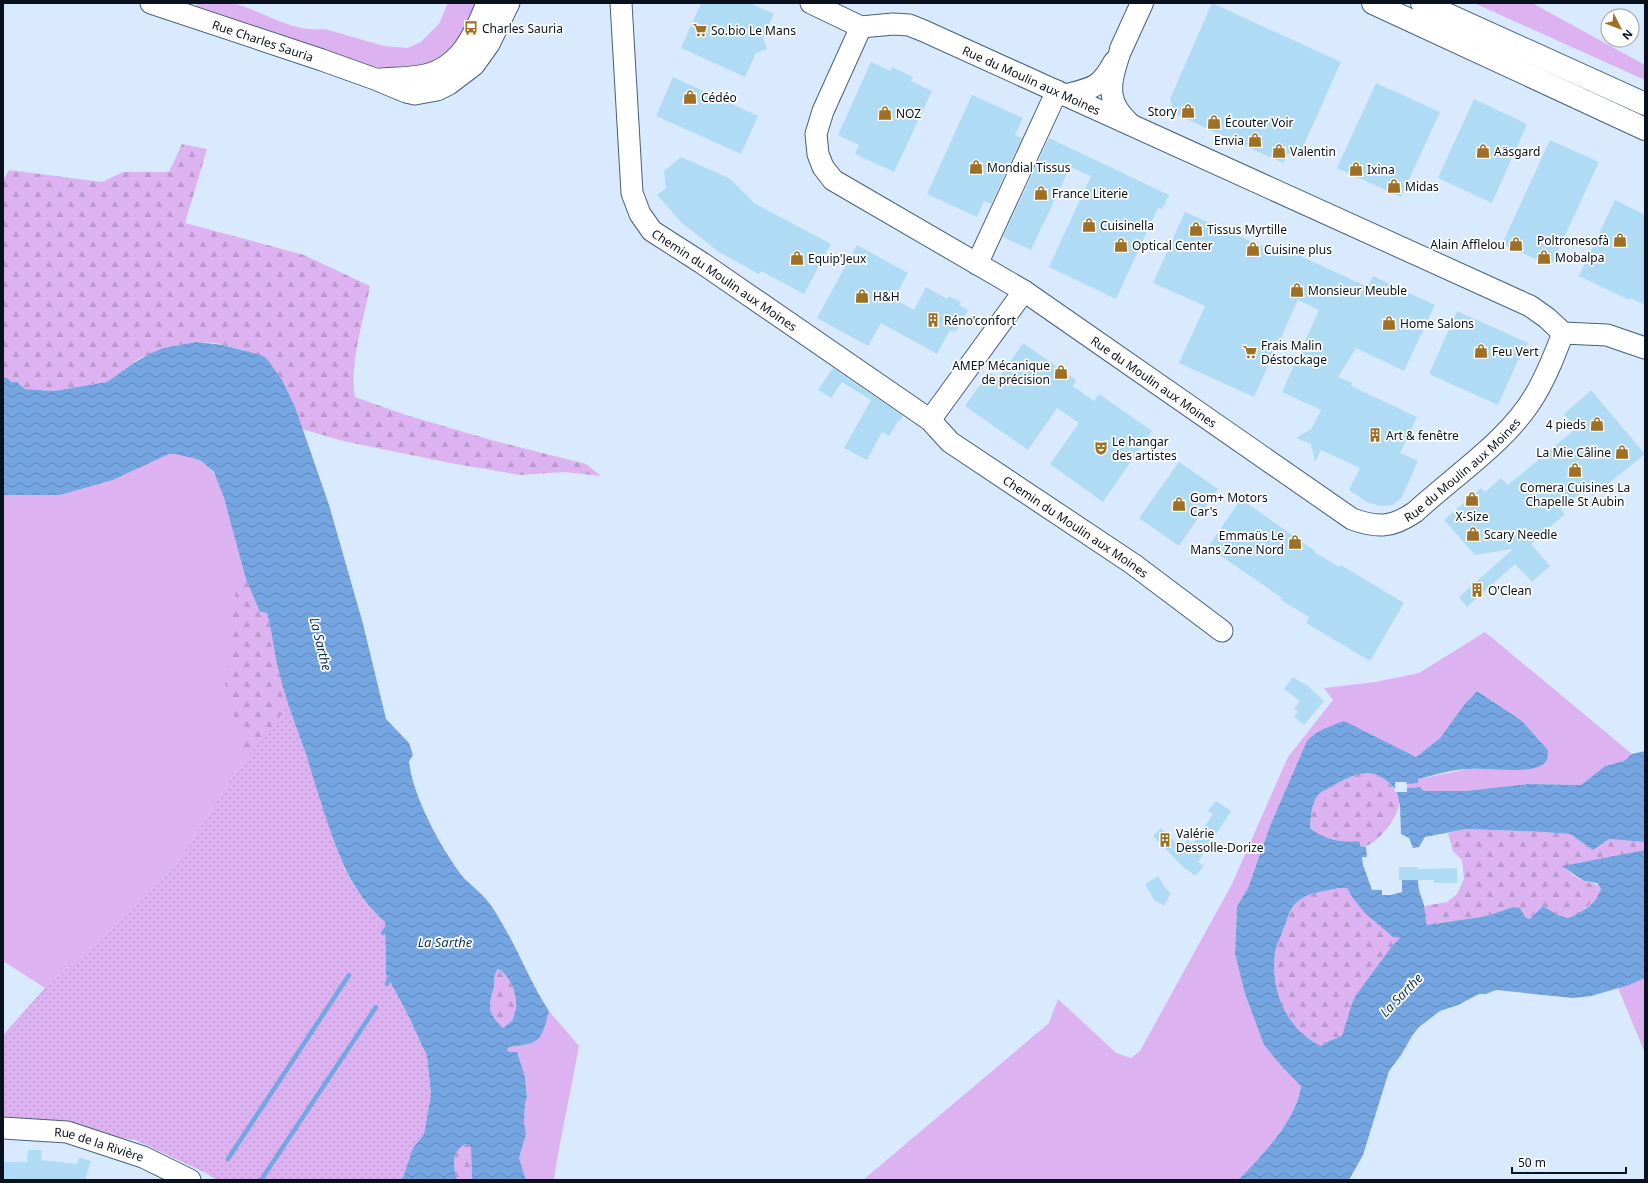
<svg xmlns="http://www.w3.org/2000/svg" width="1648" height="1183" font-family="'Noto Sans',sans-serif">
  <defs>
    <pattern id="forest-firs" width="22" height="20" patternUnits="userSpaceOnUse"><rect width="22" height="20" fill="#dcb2f1"/><path d="M5 1l3.5 6h-7zM16 11l3.5 6h-7z" fill="#bb98ce"/></pattern>
    <pattern id="park-dots" width="8" height="8" patternUnits="userSpaceOnUse"><rect width="8" height="8" fill="#dcb2f1"/><path d="M2 2h.1M6 6h.1" fill="none" stroke="#bb98ce" stroke-width="1.8" stroke-linecap="round"/></pattern>
    <pattern id="water-waves" width="16" height="10" patternUnits="userSpaceOnUse"><rect width="16" height="10" fill="#75a6e2"/><path d="M0 5q4-4 8 0t8 0" fill="none" stroke="#5e86b7"/></pattern>
  </defs>
  <rect width="100%" height="100%" fill="#d9eaff"/>
  <g fill="#dcb2f1">
    <path d="M197,3c11,0 24,-2 34,0 32,7 60,30 94,26l59,17 23,2 14,-6 18,-18 9,-21h30l-4,11 -25,39 -14,9 -36,8 -27,-4 -176,-60z"/>
    <polygon points="1474,3 1532,3 1645,65 1645,80"/>
    <path d="M169,454c20,-1 40,8 49,26l70,226 -53,67 -60,93 -42,43 -88,79 -42,-27v-466h57l53,-15z"/>
    <path d="M1485,632l147,122 -8,7 -19,5 -24,19 -53,-1 -63,7h-41l-4,-4 -13,1v-4l11,-1v-4l51,-10h50l18,-2 11,-17 -26,-29 -45,-30 -13,14 -24,33 -24,19 -107,-18 -39,87 -22,62 -11,18 -2,48 10,40 19,51 20,24 17,16c-5,36 -39,71 -63,95h-375l186,-157 9,-24 58,54 15,5 9,-7 92,-167 56,-127 45,-57 -9,-12 51,-6 44,-9z"/>
    <polygon points="1645,978 1645,1053 1618,988"/>
    <path d="M549,1011l30,35 -22,113 -3,21h-28l-7,-22 7,-24 -2,-12 1,-18 2,-7 -2,-20 -4,-10 -14,-17 2,-3c32,-4 32,-5 40,-36z"/>
  </g>
  <g fill="url(#forest-firs)">
    <path d="M182,144l25,5 -22,74 119,32 66,31c-6,32 -21,80 -15,111l51,18 85,25 95,24 15,12 -37,-4 -44,3 -70,-12 -107,-22 -41,-12 -7,-22 -29,-49 -23,-8 -27,-7 -20,-1 -33,6 -25,11 -31,23 -53,9 -29,-2 -3,-1 -2,-4c-7,-1 -14,-7 -17,-7v-197l6,-10 93,12 21,-10h46z"/>
    <path d="M246,579l14,33 7,1c6,21 8,42 13,63l60,183 -61,-76 -36,-35 -18,-64 11,-96z"/>
    <path d="M1361,773c4,0 9,-1 13,1 7,2 20,11 21,18h2c1,4 3,9 2,13 -1,12 -26,46 -39,41l-2,-5c-16,2 -36,-2 -48,-13 1,-11 1,-25 8,-34 5,-5 36,-19 43,-21z"/>
    <path d="M1466,829l78,3 26,2 23,16 16,-11 36,3v8l-82,16c6,6 13,12 21,15 8,3 11,1 17,8l-1,8 -22,17 -10,4 -10,-3 -15,-9 -13,13 -4,-1 -6,-10 -7,-1 -26,9 -60,9 -2,-7 -1,-12 23,-4 10,-8 7,-15 -2,-19 -9,-9 -5,-18z"/>
    <path d="M1339,888h8l5,9 48,41 -8,8 -36,49 -4,8 -10,33 -13,5 -8,5c-35,-17 -51,-56 -46,-93 1,-8 6,-16 8,-23 6,-13 5,-22 18,-31 9,-7 27,-8 38,-11z"/>
    <path d="M498,969c11,6 17,20 18,33 1,6 -2,13 -4,19l-9,7 -12,-13 -1,-16 4,-14 1,-13z"/>
    <path d="M465,1144l6,2 1,34h-15c-4,-14 -6,-28 8,-36z"/>
  </g>
  <path fill="url(#park-dots)" d="M288,706c14,34 24,68 36,103 14,44 24,82 61,113l1,52 21,39 20,43 4,38 -7,40 -11,14 -11,32h-186l-10,-7 -71,-33 -132,-22v-83l42,-47 88,-79 42,-43 60,-93z"/>
  <g fill="url(#water-waves)" fill-rule="evenodd">
    <path d="M196,342l27,3 38,10 5,3 16,22 13,27 34,98 34,119 23,95 23,24 4,12 -4,6c3,33 29,81 48,108 6,10 15,16 23,24 8,7 15,18 20,27 18,29 30,62 49,91 -8,31 -8,32 -40,36l-2,3 2,2h8l8,25 2,20 -2,7 -1,18 2,12 -7,24 7,22h-54l-1,-33 -6,-3c-14,8 -12,22 -8,36h-55l11,-32 11,-14 7,-40 -4,-38 -20,-43 -21,-39 -1,-52c-33,-29 -44,-61 -58,-101 -7,-22 -14,-43 -20,-64 -9,-27 -20,-53 -27,-81 -6,-21 -7,-42 -13,-63l-7,-1 -14,-33 -22,-81 -10,-26 -13,-11 -8,-3 -18,-4h-6l-56,26 -53,15h-57v-118l4,1 5,4h5l8,7 29,2 53,-9 25,-18 17,-10 14,-6zM498,969c11,6 17,20 18,33 1,6 -2,13 -4,19l-9,7c-16,-16 -15,-20 -9,-42 1,-6 -1,-12 4,-17z"/>
    <path d="M1477,691l45,30 26,29c0,8 -1,14 -10,17 -17,6 -49,1 -68,2 -17,0 -35,6 -52,10v4l-11,1 -1,-2h-11v7c-22,-24 -36,-17 -61,-4 -4,3 -13,6 -16,10 -7,9 -7,22 -8,33 12,11 32,15 48,13l2,2v3l6,1 1,10h-5l1,8 9,25h10v5h9l11,-3v-12h16c0,11 3,15 6,25 1,7 1,13 3,20l60,-9 26,-9 7,1 6,10 4,1 13,-13 15,9 10,3c13,-5 30,-15 33,-29l-4,-6 -13,-2 -22,-15 83,-16v128l-16,7 -38,11 -18,2 -77,-8 -10,4h-7l-21,11 -18,6 -21,16 -7,9 -11,19 -12,16 -26,84 -14,25h-111c24,-24 58,-59 63,-94l-17,-17 -20,-24 -19,-51 -10,-40 2,-48 11,-18 22,-62 37,-85c9,-11 24,-15 37,-20l72,36 24,-19 24,-33zM1339,888h8l5,9 13,16 28,24 7,1 -8,8 -36,49 -4,8 -10,33 -13,5 -8,5c-35,-17 -51,-56 -46,-93 1,-8 6,-16 8,-23 6,-13 5,-22 18,-31 9,-7 27,-8 38,-11z"/>
    <polygon points="1645,751 1645,842 1609,839 1593,850 1570,834 1544,832 1466,829 1425,837 1419,847 1413,848 1409,838 1401,834 1400,806 1397,792 1407,792 1407,788 1420,787 1424,791 1465,791 1528,784 1581,785 1605,766 1624,761 1632,754"/>
  </g>
  <g fill="none" stroke-linecap="round" stroke-linejoin="round">
    <g stroke="#75a6e2" stroke-width="4.5">
      <polyline points="383,933 386,929"/>
      <polyline points="387,984 389,979"/>
      <polyline points="228,1159 349,975"/>
      <polyline points="261,1180 376,1007"/>
    </g>
  </g>
  <g fill="#b0dbf4">
    <polygon points="701,3 750,3 774,14 763,38 767,49 756,53 745,77 681,48"/>
    <polygon points="1212,3 1341,62 1298,158 1288,153 1283,163 1175,114 1170,99"/>
    <polygon points="871,62 891,71 892,67 913,77 911,81 932,91 894,172 855,154 859,145 838,135"/>
    <polygon points="673,77 758,116 741,154 656,116"/>
    <polygon points="1376,83 1440,112 1401,197 1337,168"/>
    <polygon points="972,95 1023,118 1015,135 1022,138 991,204 984,201 977,217 927,194"/>
    <polygon points="1474,99 1527,124 1492,203 1438,178"/>
    <polygon points="1049,138 1169,195 1162,209 1158,208 1116,299 1049,267 1091,176 1070,167 1031,250 1003,237"/>
    <polygon points="1550,140 1599,162 1551,266 1502,244"/>
    <polygon points="681,157 729,178 754,203 831,244 804,294 761,271 759,274 719,252 682,223 657,195 666,188 664,171"/>
    <polygon points="1615,200 1645,215 1645,305 1630,298 1629,300 1579,276"/>
    <polygon points="1185,212 1282,255 1285,249 1368,287 1373,276 1435,305 1404,371 1356,348 1338,377 1352,383 1351,386 1417,417 1400,453 1418,461 1402,497 1393,505 1380,506 1367,502 1349,490 1360,468 1321,450 1315,462 1311,444 1296,438 1311,429 1321,410 1282,392 1319,310 1298,300 1254,397 1179,363 1205,306 1153,283"/>
    <polygon points="857,245 908,273 894,299 914,310 926,287 947,299 949,296 961,302 959,305 968,310 956,332 950,330 937,354 881,323 868,346 817,318"/>
    <polygon points="1457,311 1528,343 1519,361 1518,360 1498,405 1429,374"/>
    <polygon points="1023,343 1076,380 1073,386 1094,401 1099,394 1152,431 1103,502 1050,464 1079,423 1057,408 1028,450 965,406 989,372 999,378"/>
    <polygon points="833,368 903,416 899,422 898,421 889,436 882,432 867,460 844,448 871,400 842,382 831,398 818,390"/>
    <polygon points="1591,390 1645,454 1593,496 1586,488 1561,510 1565,514 1531,544 1550,566 1532,582 1515,564 1467,607 1459,597 1513,549 1475,555 1444,520 1481,488 1485,492 1501,478 1508,485 1567,436 1576,428 1564,414"/>
    <polygon points="1179,462 1218,489 1179,546 1139,518"/>
    <polygon points="1241,499 1315,551 1314,552 1339,567 1341,565 1404,603 1370,661 1306,623 1309,617 1281,600 1282,598 1208,547"/>
    <polygon points="1293,677 1309,687 1324,701 1304,725 1294,717 1298,712 1294,709 1300,701 1284,689"/>
    <polygon points="1216,801 1231,811 1198,862 1204,866 1195,876 1187,869 1186,870 1153,836 1161,828 1182,849 1187,840 1193,844 1213,814 1208,811"/>
    <polygon points="1399,867 1418,867 1418,869 1457,868 1457,883 1434,883 1434,880 1399,880"/>
    <polygon points="1158,876 1166,889 1171,893 1164,906 1154,900 1145,884"/>
    <polygon points="28,1150 42,1150 41,1160 77,1164 79,1157 91,1161 85,1180 3,1180 3,1162 27,1162"/>
  </g>
  <g fill="none" stroke-linecap="round" stroke-linejoin="round">
    <defs>
      <g id="minor">
        <path id="s1" d="M151,3l171,57 53,19 31,13 9,2 22,-4 12,-6 25,-19 15,-21 20,-41"/>
        <path id="s2" d="M621,3l11,190 8,21 12,17 50,32 228,157 20,22 183,122 89,67"/>
        <path id="s3" d="M811,3l50,24 32,-3 16,1 15,6 606,275 17,12 16,15 44,2 38,13"/>
        <path id="s4" d="M861,27l-38,84 -7,23 2,20 5,13 10,13 191,111 328,228c25,9 40,9 63,-7 39,-36 93,-71 120,-117 12,-20 20,-41 28,-62"/>
        <path d="M1121,49c-6,19 -16,42 -3,61 3,5 8,10 12,14"/>
        <path d="M380,79c13,-1 27,-1 40,-3 39,-6 54,-40 67,-73"/>
        <path d="M1065,95c28,-7 35,-7 49,-33"/>
        <polyline points="977,264 1057,91"/>
        <polyline points="930,420 1024,291"/>
        <path id="s5" d="M3,1128l64,4 76,25 47,23"/>
      </g>
      <g id="highway">
        <polyline points="1373,3 1645,129"/>
        <polyline points="1422,3 1645,104"/>
        <polyline points="1121,49 1142,3"/>
      </g>
    </defs>
    <use href="#minor" stroke="#47607d" stroke-width="23"/>
    <use href="#highway" stroke="#47607d" stroke-width="24"/>
    <use href="#minor" stroke="#fff" stroke-width="21"/>
    <use href="#highway" stroke="#fff" stroke-width="22"/>
  </g>
  <defs>
    <symbol id="bus-bare" viewBox="-9 -9 18 18"><path d="M-5-6H5V4H4V6H2V4H-2V6H-4V4H-5ZM-3.5-4V0h7V-4ZM-3.5 1.2v1.5H-2V1.2ZM2 1.2v1.5H3.5V1.2Z" fill="#9f6f23" stroke="#fff" stroke-width="2.5" paint-order="stroke"/></symbol>
    <symbol id="supermarket-bare" viewBox="-9 -9 18 18"><path d="M-6-5.5h2.5l.6 2H6L4.5 2H-2.5L-4.4-4H-6ZM-1.5 3.2a1.3 1.3 0 1 0 .1 0ZM3 3.2a1.3 1.3 0 1 0 .1 0Z" fill="#9f6f23" stroke="#fff" stroke-width="2.5" paint-order="stroke"/></symbol>
    <symbol id="shop-bare" viewBox="-9 -9 18 18"><path d="M-5-2.5h2.3a2.7 3.5 0 0 1 5.4 0H5L5.5 6h-11ZM-1.5-2.5h3a1.5 2.3 0 0 0-3 0Z" fill="#9f6f23" stroke="#fff" stroke-width="2.5" paint-order="stroke"/></symbol>
    <symbol id="building-bare" viewBox="-9 -9 18 18"><path d="M-4-6H4V6H1V3H-1V6H-4ZM-2.5-4.3h1.7v1.8h-1.7ZM.8-4.3h1.7v1.8H.8ZM-2.5-1h1.7V.8h-1.7ZM.8-1h1.7V.8H.8Z" fill="#9f6f23" stroke="#fff" stroke-width="2.5" paint-order="stroke"/></symbol>
    <symbol id="theatre-bare" viewBox="-9 -9 18 18"><path d="M-5-5.5Q0-4 5-5.5V0Q5 5 0 6Q-5 5-5 0ZM-3.3-2.5H-1v1.5H-3.3ZM1-2.5H3.3v1.5H1ZM-2.8 1Q0 5.5 2.8 1Z" fill="#9f6f23" stroke="#fff" stroke-width="2.5" paint-order="stroke"/></symbol>
  </defs>
  <g fill-rule="evenodd">
    <use href="#bus-bare" x="461" y="18" width="20" height="20"/>
    <use href="#supermarket-bare" x="690" y="20" width="20" height="20"/>
    <use href="#shop-bare" x="680" y="87" width="20" height="20"/>
    <use href="#shop-bare" x="1178" y="101" width="20" height="20"/>
    <use href="#shop-bare" x="875" y="103" width="20" height="20"/>
    <use href="#shop-bare" x="1204" y="112" width="20" height="20"/>
    <use href="#shop-bare" x="1245" y="130" width="20" height="20"/>
    <use href="#shop-bare" x="1269" y="141" width="20" height="20"/>
    <use href="#shop-bare" x="1473" y="141" width="20" height="20"/>
    <use href="#shop-bare" x="966" y="157" width="20" height="20"/>
    <use href="#shop-bare" x="1346" y="159" width="20" height="20"/>
    <use href="#shop-bare" x="1384" y="176" width="20" height="20"/>
    <use href="#shop-bare" x="1031" y="183" width="20" height="20"/>
    <use href="#shop-bare" x="1079" y="215" width="20" height="20"/>
    <use href="#shop-bare" x="1186" y="219" width="20" height="20"/>
    <use href="#shop-bare" x="1610" y="230" width="20" height="20"/>
    <use href="#shop-bare" x="1506" y="234" width="20" height="20"/>
    <use href="#shop-bare" x="1111" y="235" width="20" height="20"/>
    <use href="#shop-bare" x="1243" y="239" width="20" height="20"/>
    <use href="#shop-bare" x="1534" y="247" width="20" height="20"/>
    <use href="#shop-bare" x="787" y="248" width="20" height="20"/>
    <use href="#shop-bare" x="1287" y="280" width="20" height="20"/>
    <use href="#shop-bare" x="852" y="286" width="20" height="20"/>
    <use href="#building-bare" x="923" y="310" width="20" height="20"/>
    <use href="#shop-bare" x="1379" y="313" width="20" height="20"/>
    <use href="#shop-bare" x="1471" y="341" width="20" height="20"/>
    <use href="#supermarket-bare" x="1240" y="342" width="20" height="20"/>
    <use href="#shop-bare" x="1051" y="362" width="20" height="20"/>
    <use href="#shop-bare" x="1587" y="414" width="20" height="20"/>
    <use href="#building-bare" x="1365" y="425" width="20" height="20"/>
    <use href="#theatre-bare" x="1091" y="438" width="20" height="20"/>
    <use href="#shop-bare" x="1612" y="442" width="20" height="20"/>
    <use href="#shop-bare" x="1565" y="460" width="20" height="20"/>
    <use href="#shop-bare" x="1462" y="489" width="20" height="20"/>
    <use href="#shop-bare" x="1169" y="494" width="20" height="20"/>
    <use href="#shop-bare" x="1463" y="524" width="20" height="20"/>
    <use href="#shop-bare" x="1285" y="532" width="20" height="20"/>
    <use href="#building-bare" x="1467" y="580" width="20" height="20"/>
    <use href="#building-bare" x="1155" y="830" width="20" height="20"/>
  </g>
  <g text-anchor="middle" dominant-baseline="central" stroke-width="3.5" stroke-linejoin="round" paint-order="stroke">
    <g font-size="12" fill="#08111d" stroke="#fff" text-anchor="start">
      <text x="482" y="28">Charles Sauria</text>
      <text x="711" y="30">So.bio Le Mans</text>
      <text x="701" y="97">Cédéo</text>
      <text x="1177" y="111" text-anchor="end">Story</text>
      <text x="896" y="113">NOZ</text>
      <text x="1225" y="122">Écouter Voir</text>
      <text x="1244" y="140" text-anchor="end">Envia</text>
      <text x="1290" y="151">Valentin</text>
      <text x="1494" y="151">Aäsgard</text>
      <text x="987" y="167">Mondial Tissus</text>
      <text x="1367" y="169">Ixina</text>
      <text x="1405" y="186">Midas</text>
      <text x="1052" y="193">France Literie</text>
      <text x="1100" y="225">Cuisinella</text>
      <text x="1207" y="229">Tissus Myrtille</text>
      <text x="1609" y="240" text-anchor="end">Poltronesofà</text>
      <text x="1505" y="244" text-anchor="end">Alain Afflelou</text>
      <text x="1132" y="245">Optical Center</text>
      <text x="1264" y="249">Cuisine plus</text>
      <text x="1555" y="257">Mobalpa</text>
      <text x="808" y="258">Equip'Jeux</text>
      <text x="1308" y="290">Monsieur Meuble</text>
      <text x="873" y="296">H&amp;H</text>
      <text x="944" y="320">Réno'confort</text>
      <text x="1400" y="323">Home Salons</text>
      <text x="1261" y="345">Frais Malin<tspan x="1261" dy="14">Déstockage</tspan></text>
      <text x="1492" y="351">Feu Vert</text>
      <text x="1050" y="365" text-anchor="end">AMEP Mécanique<tspan x="1050" dy="14">de précision</tspan></text>
      <text x="1586" y="424" text-anchor="end">4 pieds</text>
      <text x="1386" y="435">Art &amp; fenêtre</text>
      <text x="1112" y="441">Le hangar<tspan x="1112" dy="14">des artistes</tspan></text>
      <text x="1611" y="452" text-anchor="end">La Mie Câline</text>
      <text x="1575" y="487" text-anchor="middle">Comera Cuisines La<tspan x="1575" dy="14">Chapelle St Aubin</tspan></text>
      <text x="1190" y="497">Gom+ Motors<tspan x="1190" dy="14">Car's</tspan></text>
      <text x="1472" y="516" text-anchor="middle">X-Size</text>
      <text x="1484" y="534">Scary Needle</text>
      <text x="1284" y="535" text-anchor="end">Emmaüs Le<tspan x="1284" dy="14">Mans Zone Nord</tspan></text>
      <text x="1488" y="590">O'Clean</text>
      <text x="1176" y="833">Valérie<tspan x="1176" dy="14">Dessolle-Dorize</tspan></text>
    </g>
    <g font-size="12" fill="#08111d" stroke="#fff">
      <text stroke="none"><textPath href="#s1" startOffset="118">Rue Charles Sauria</textPath></text>
      <text stroke="none"><textPath href="#s3" startOffset="238">Rue du Moulin aux Moines</textPath></text>
      <text stroke="none"><textPath href="#s2" startOffset="321">Chemin du Moulin aux Moines</textPath></text>
      <text stroke="none"><textPath href="#s4" startOffset="546">Rue du Moulin aux Moines</textPath></text>
      <text stroke="none"><textPath href="#s4" startOffset="917">Rue du Moulin aux Moines</textPath></text>
      <text stroke="none"><textPath href="#s2" startOffset="751">Chemin du Moulin aux Moines</textPath></text>
      <text stroke="none"><textPath href="#s5" startOffset="98">Rue de la Rivière</textPath></text>
    </g>
    <g font-size="13" font-style="italic" fill="#0e3056" stroke="#fff">
      <text transform="translate(321 644) rotate(76)">La Sarthe</text>
      <text x="445" y="942">La Sarthe</text>
      <text transform="translate(1401 995) rotate(-46)">La Sarthe</text>
    </g>
  </g>
  <rect width="1648" height="1183" fill="none" stroke="#08111d" stroke-width="8"/>
  <g transform="translate(1620 28) rotate(132)"><circle r="19" fill="#ffffff" stroke="#9ca0a5"/>
  <path d="M0-3L7 15L0 10L-7 15Z" fill="#9f6f23"/>
  <text y="-6" font-size="11" font-weight="bold" text-anchor="middle" fill="#08111d">N</text>
  </g>
  <path d="M1512 1167v6h114v-6" fill="none" stroke="#08111d" stroke-width="2"/>
  <text x="1518" y="1167" font-size="12" fill="#08111d" stroke="#ffffff" stroke-width="3" paint-order="stroke">50 m</text>
</svg>
